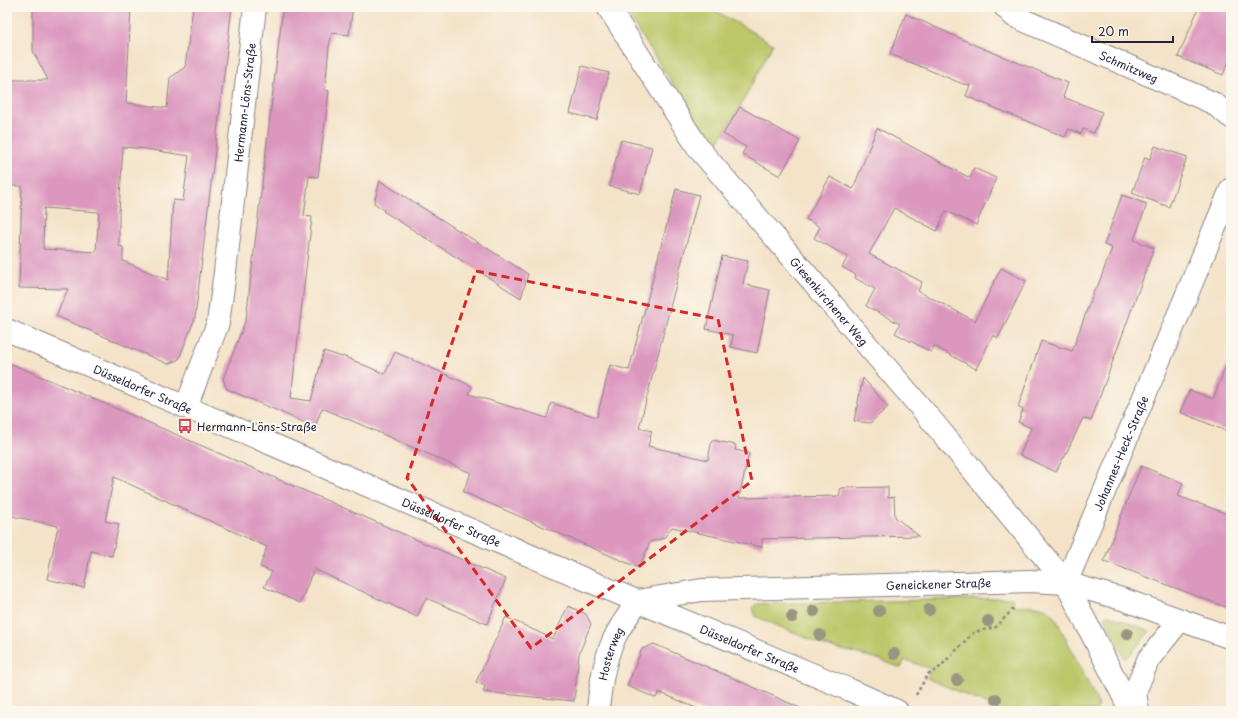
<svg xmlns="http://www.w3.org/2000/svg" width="1238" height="718" font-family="'Playpen Sans',sans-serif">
  <rect width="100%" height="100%" fill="#fbf7ec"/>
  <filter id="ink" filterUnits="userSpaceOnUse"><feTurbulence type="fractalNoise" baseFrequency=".025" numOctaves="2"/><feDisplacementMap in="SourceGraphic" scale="8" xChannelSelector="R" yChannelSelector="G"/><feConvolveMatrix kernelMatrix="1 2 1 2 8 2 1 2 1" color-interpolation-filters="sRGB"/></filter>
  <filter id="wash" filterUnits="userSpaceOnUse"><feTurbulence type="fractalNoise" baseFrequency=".012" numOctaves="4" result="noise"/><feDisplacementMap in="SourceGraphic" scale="16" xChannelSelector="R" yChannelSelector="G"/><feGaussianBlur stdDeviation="0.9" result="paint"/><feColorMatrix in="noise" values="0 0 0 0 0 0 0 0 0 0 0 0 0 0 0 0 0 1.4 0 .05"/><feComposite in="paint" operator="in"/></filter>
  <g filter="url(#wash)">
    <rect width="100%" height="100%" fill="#f4e3c9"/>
    <g fill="#bbc769" stroke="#6e7452">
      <polygon points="623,7 709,7 773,44 740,107 714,148"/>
      <path d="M1012,598l1,8c15,0 30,-3 41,9l42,84 2,8 -2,4h-95l-74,-33 4,-9 -26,-9 -4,8 -26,-10 -50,-12 -68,-29 -4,-5 -1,-4 3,-3 4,-1z"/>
      <polygon points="1106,615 1108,615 1150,631 1127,658 1125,658 1123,656 1106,621 1105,619"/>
    </g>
    <g id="blocks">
      <g fill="#dc97bf" fill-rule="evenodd">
        <path d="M33,7h98l-5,96 41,5 3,-30 15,-11 8,-60h39l-37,311 -16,41 -11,5 -112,-48 12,-27 -49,-1 3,-102h-15v-106h41l-15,-29zM123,147l23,2 43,7 -6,45 -10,-1 -5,80 -45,-19v-14l-4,-1v-33zM44,208l55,4 -3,40 -53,-3z"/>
        <polygon points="283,7 353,7 349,35 332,33 329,46 325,90 329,91 318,177 309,176 304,216 312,217 291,398 311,401 324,351 342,357 343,356 385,374 395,352 472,386 469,394 547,418 551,403 597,417 610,365 629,370 676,189 699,195 639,428 652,431 648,446 708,460 712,440 736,445 735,450 749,453 739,498 839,496 841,488 888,487 888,498 894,497 895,517 919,536 762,539 762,547 672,527 664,538 650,542 639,568 463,492 471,473 364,426 322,408 315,427 227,389 223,379 246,319"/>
        <polygon points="1199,7 1231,7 1231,56 1223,75 1178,57"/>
        <polygon points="906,14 977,46 1068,83 1063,97 1102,112 1094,133 1083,129 1081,134 1069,129 1065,137 966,96 970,85 963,84 890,54"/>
        <polygon points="582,66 609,73 597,120 570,113"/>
        <polygon points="740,107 800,141 780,176 742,154 746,147 723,134"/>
        <polygon points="877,128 970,178 974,168 996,178 976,225 946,211 937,231 894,208 869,254 922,282 918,291 975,321 1001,268 1026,281 998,338 993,335 976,369 934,346 931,352 895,333 900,324 866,306 875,289 855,278 856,275 842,267 848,257 814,238 820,227 806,219 830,177 853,189"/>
        <polygon points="621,140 652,147 640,194 609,186"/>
        <polygon points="1155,146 1187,157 1169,207 1132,193 1145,157 1150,159"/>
        <polygon points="380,181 528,274 521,298 383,211 384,210 374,203"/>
        <polygon points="1122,195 1147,204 1134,240 1154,248 1091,421 1083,418 1064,458 1063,458 1056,472 1020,455 1031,428 1018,422 1023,410 1018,407 1041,341 1072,351 1095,288 1097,288 1112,248 1104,245"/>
        <polygon points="722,256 748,261 743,284 770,290 757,353 731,347 733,335 706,329"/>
        <polygon points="1230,356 1231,356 1231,433 1180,412 1190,390 1213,399"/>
        <polygon points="7,362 136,417 506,579 487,624 426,598 417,617 314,569 300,603 264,587 272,572 260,567 267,547 114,477 105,521 119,524 112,556 91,551 84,588 47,579 58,526 7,515"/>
        <polygon points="863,378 888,407 870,423 854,421"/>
        <polygon points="1141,466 1183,483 1178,496 1231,515 1231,609 1104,561 1122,513"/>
        <polygon points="568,606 586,614 591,624 579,654 574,701 483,692 485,686 476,682 506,617 553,639"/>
        <polygon points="654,644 735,679 807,711 703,711 659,692 656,698 627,686 642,649"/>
      </g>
    </g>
  </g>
  <g filter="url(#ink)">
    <use href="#blocks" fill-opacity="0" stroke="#8b8282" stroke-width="1"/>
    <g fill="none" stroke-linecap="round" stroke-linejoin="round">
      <defs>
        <g id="minor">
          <path id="s1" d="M608,7l91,142 229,267 138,167"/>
          <path id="s2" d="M1005,7l9,9 199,87 18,14"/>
          <path id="s3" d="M186,407l32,-84 7,-51 30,-265"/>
          <path id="s4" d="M1066,583l165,-394"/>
          <path id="s5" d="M598,711c2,-25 7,-56 19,-78 6,-11 14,-21 20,-32l65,-11 328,-9 36,2"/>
        </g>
        <g id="major">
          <path id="s6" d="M7,330l582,251 261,109 47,21"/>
          <polyline points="1066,583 1122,599 1231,638"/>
          <polyline points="1066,583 1131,711"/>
          <polyline points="1138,711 1135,692 1148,660 1180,620"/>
        </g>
      </defs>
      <use href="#minor" stroke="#8b8282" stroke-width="24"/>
      <use href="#major" stroke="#8b8282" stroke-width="24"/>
      <polyline stroke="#8b8282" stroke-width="2.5" stroke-dasharray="3 3" stroke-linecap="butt" points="916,695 928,674 937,670 974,632 996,627 1015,607"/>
      <use href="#minor" stroke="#fff" stroke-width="22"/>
      <use href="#major" stroke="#fff" stroke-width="22"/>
    </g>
    <g fill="#9a9483">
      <circle cx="929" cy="610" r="6"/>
      <circle cx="814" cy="611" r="6"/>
      <circle cx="879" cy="611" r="6"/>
      <circle cx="792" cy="617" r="6"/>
      <circle cx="988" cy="621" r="6"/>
      <circle cx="1127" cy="634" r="6"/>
      <circle cx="820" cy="635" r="6"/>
      <circle cx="894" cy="654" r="6"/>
      <circle cx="957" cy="680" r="6"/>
      <circle cx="996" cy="699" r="6"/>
    </g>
  </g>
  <path fill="none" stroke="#d62828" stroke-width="3" stroke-dasharray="8 5" stroke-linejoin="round" d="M476,271l242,48 34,162 -221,167 -124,-170z"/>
  <defs>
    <symbol id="bus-bare" viewBox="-9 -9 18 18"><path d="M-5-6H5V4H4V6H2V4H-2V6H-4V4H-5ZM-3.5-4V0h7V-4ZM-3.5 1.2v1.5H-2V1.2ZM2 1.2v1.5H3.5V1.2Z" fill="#d1495b" stroke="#fbf7ec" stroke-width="2.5" paint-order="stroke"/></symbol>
  </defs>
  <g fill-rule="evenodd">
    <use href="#bus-bare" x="174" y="415" width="22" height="22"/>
  </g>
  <g text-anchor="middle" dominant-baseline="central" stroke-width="4" stroke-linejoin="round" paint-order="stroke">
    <g font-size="11" fill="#22223b" stroke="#fbf7ec">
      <text stroke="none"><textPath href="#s2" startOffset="138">Schmitzweg</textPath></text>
      <text stroke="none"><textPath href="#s3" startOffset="312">Hermann-Löns-Straße</textPath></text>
      <text stroke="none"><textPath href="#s1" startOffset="369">Giesenkirchener Weg</textPath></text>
      <text stroke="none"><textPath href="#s6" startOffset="148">Düsseldorfer Straße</textPath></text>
      <text stroke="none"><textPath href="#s4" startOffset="141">Johannes-Heck-Straße</textPath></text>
      <text stroke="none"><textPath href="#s6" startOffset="484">Düsseldorfer Straße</textPath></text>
      <text stroke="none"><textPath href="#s5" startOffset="421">Geneickener Straße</textPath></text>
      <text stroke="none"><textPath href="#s6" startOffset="808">Düsseldorfer Straße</textPath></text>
      <text stroke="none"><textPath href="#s5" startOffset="59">Hosterweg</textPath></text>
    </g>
    <g font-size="11" fill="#22223b" stroke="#fbf7ec" text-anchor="start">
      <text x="197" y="426">Hermann-Löns-Straße</text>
    </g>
  </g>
  <rect width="1238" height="718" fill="none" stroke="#fbf7ec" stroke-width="24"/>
  <path d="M1092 36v6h81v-6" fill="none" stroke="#22223b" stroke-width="2"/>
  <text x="1098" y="36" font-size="12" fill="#22223b" stroke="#fbf7ec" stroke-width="3" paint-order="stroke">20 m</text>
</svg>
